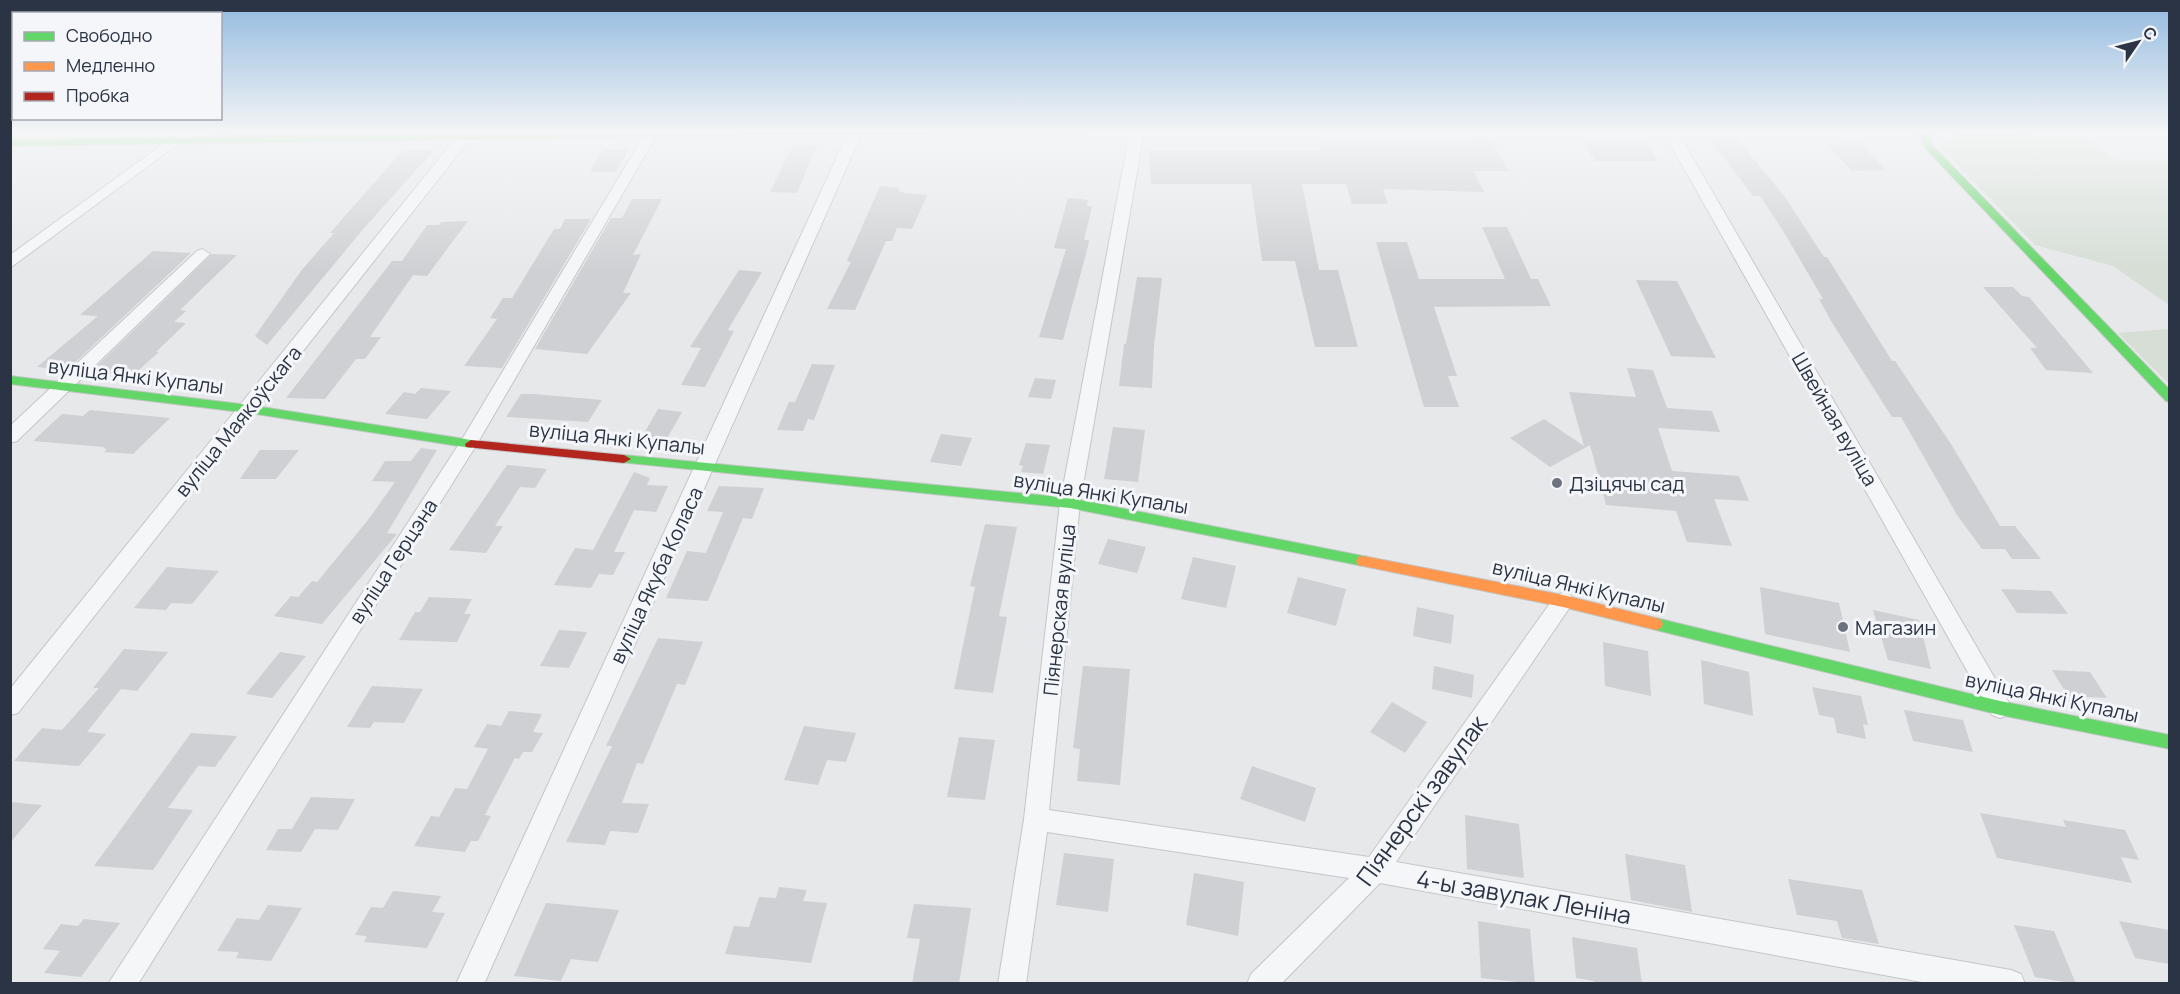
<svg xmlns="http://www.w3.org/2000/svg" width="2180" height="994" font-family="Manrope,sans-serif">
  <rect width="100%" height="100%" fill="#e6e8ea"/>
  <g fill="#d6ded6">
    <polygon points="1961,134 2085,137 2117,161 2169,160 2169,305 2113,266 2035,245 1943,150 1947,138"/>
    <polygon points="2169,329 2169,384 2118,333"/>
  </g>
  <g fill="#ced0d3">
    <polygon points="1709,138 1736,138 1785,197 1824,257 1827,257 1892,361 1895,361 1951,444 2000,526 2015,526 2041,559 2012,559 2005,549 1982,549 1957,515 1901,417 1892,417 1831,321 1819,299 1823,299 1782,229 1760,196 1753,196"/>
    <polygon points="1490,140 1509,171 1474,171 1484,192 1383,189 1388,204 1352,204 1346,184 1302,184 1319,270 1338,270 1358,347 1315,347 1295,261 1262,261 1251,184 1151,184 1149,151 1321,151 1319,142"/>
    <polygon points="1583,141 1645,141 1658,161 1595,161"/>
    <polygon points="1860,143 1886,170 1852,171 1827,144"/>
    <polygon points="793,145 817,145 797,193 770,192"/>
    <polygon points="603,149 629,149 616,172 590,172"/>
    <polygon points="403,150 434,150 365,227 267,345 255,336 301,271 334,233 330,233"/>
    <polygon points="880,186 900,188 898,191 905,193 927,195 912,229 897,228 892,241 886,241 855,310 827,309 851,262 847,261"/>
    <polygon points="1068,198 1088,200 1087,206 1092,206 1084,240 1089,240 1088,246 1063,340 1039,337 1066,249 1054,248"/>
    <polygon points="632,199 662,199 633,255 641,254 623,293 631,293 587,354 535,349 611,218 622,218"/>
    <polygon points="565,219 591,219 502,368 464,366 497,319 490,318 503,298 512,298 554,229 560,229"/>
    <polygon points="468,221 427,276 413,275 370,337 381,337 365,359 356,359 325,399 286,398 392,261 402,261 427,225 439,225 441,222"/>
    <polygon points="1482,227 1507,227 1531,279 1538,279 1551,306 1434,307 1457,376 1448,376 1459,407 1424,407 1376,242 1407,242 1419,279 1505,279"/>
    <polygon points="153,251 191,253 67,370 37,367 98,316 80,315"/>
    <polygon points="212,254 237,255 180,310 186,311 174,322 186,323 156,352 159,352 132,376 91,372"/>
    <polygon points="739,270 762,272 728,330 734,331 705,387 681,385 701,348 690,347"/>
    <polygon points="1137,277 1162,278 1154,346 1152,388 1119,386 1124,344 1126,344"/>
    <polygon points="1636,280 1677,281 1716,358 1671,356"/>
    <polygon points="1983,287 2013,287 2022,296 2029,297 2093,373 2046,370 2030,348 2037,348"/>
    <polygon points="812,364 835,365 814,420 808,419 803,431 777,430 789,402 795,402"/>
    <polygon points="1627,368 1653,370 1667,408 1712,411 1720,432 1658,428 1672,471 1739,476 1749,501 1714,499 1732,546 1687,542 1676,511 1606,505 1590,445 1550,467 1510,438 1544,419 1584,446 1569,392 1636,397"/>
    <polygon points="1035,378 1056,380 1051,399 1028,397"/>
    <polygon points="421,388 451,391 427,419 385,414 404,392 415,394"/>
    <polygon points="521,394 534,394 602,400 588,422 506,417"/>
    <polygon points="658,409 682,412 663,446 638,444"/>
    <polygon points="90,410 170,418 133,454 104,452 107,449 103,448 105,447 33,441 62,414 83,416"/>
    <polygon points="1113,427 1145,430 1138,482 1104,479"/>
    <polygon points="941,434 972,438 961,466 930,462"/>
    <polygon points="1026,443 1050,445 1043,474 1021,472 1023,466 1019,465"/>
    <polygon points="421,448 437,450 387,533 397,534 322,624 274,616 291,596 298,597 312,581 317,582 368,520 395,482 372,481 385,461 411,461"/>
    <polygon points="260,450 299,450 276,479 240,479"/>
    <polygon points="507,465 547,469 535,488 520,487 495,526 503,526 486,553 449,550"/>
    <polygon points="634,472 650,478 647,485 668,486 656,512 634,510 614,552 625,552 613,575 599,574 591,588 554,585 575,548 593,550"/>
    <polygon points="719,486 764,488 752,519 743,518 708,601 666,598 687,551 706,553 723,512 707,511"/>
    <polygon points="985,524 1017,527 999,616 1007,617 993,693 954,689 975,587 970,586"/>
    <polygon points="1108,539 1146,547 1137,573 1098,564"/>
    <polygon points="1193,557 1236,566 1226,608 1181,599"/>
    <polygon points="167,567 219,571 192,604 171,603 166,610 134,608"/>
    <polygon points="1298,577 1346,589 1336,626 1287,613"/>
    <polygon points="1760,587 1839,603 1850,652 1765,634"/>
    <polygon points="2001,589 2051,591 2068,614 2017,613"/>
    <polygon points="429,597 472,599 464,614 471,614 457,642 399,640 415,612 420,612"/>
    <polygon points="1417,607 1454,615 1451,644 1413,636"/>
    <polygon points="1873,610 1919,620 1931,669 1888,660"/>
    <polygon points="559,630 587,632 569,668 540,666"/>
    <polygon points="658,638 703,642 685,685 677,684 643,764 637,763 622,803 649,804 638,833 610,831 605,845 566,842 612,746 606,746"/>
    <polygon points="1603,642 1648,651 1651,696 1605,686"/>
    <polygon points="124,649 168,652 137,691 121,689 87,732 106,734 79,766 14,761 42,728 62,730 99,688 93,688"/>
    <polygon points="280,652 306,656 272,698 246,694"/>
    <polygon points="1701,660 1749,672 1753,716 1704,704"/>
    <polygon points="1083,666 1130,669 1120,785 1077,781 1080,749 1073,748"/>
    <polygon points="1434,666 1474,675 1472,698 1432,689"/>
    <polygon points="2052,670 2090,672 2107,698 2068,696"/>
    <polygon points="372,686 423,689 404,723 374,722 370,728 347,727"/>
    <polygon points="1812,687 1861,696 1868,725 1863,724 1866,739 1837,733 1834,718 1819,715"/>
    <polygon points="1392,702 1427,722 1405,753 1370,732"/>
    <polygon points="1904,710 1963,720 1973,752 1913,741"/>
    <polygon points="509,711 542,714 533,732 543,733 532,752 523,752 519,759 515,758 485,815 491,816 478,841 471,841 465,852 414,846 431,816 439,817 455,788 467,789 488,749 474,747 487,724 501,726"/>
    <polygon points="804,726 856,733 846,762 827,760 818,785 784,780"/>
    <polygon points="191,733 237,736 215,767 198,766 168,808 193,810 153,870 94,866"/>
    <polygon points="959,737 995,740 985,800 947,797"/>
    <polygon points="1252,766 1316,788 1305,822 1240,799"/>
    <polygon points="311,797 355,799 338,830 315,829 301,852 266,850 278,829 292,829"/>
    <polygon points="10,802 42,805 10,843"/>
    <polygon points="1980,813 2066,827 2063,820 2125,830 2139,860 2121,857 2132,883 1997,858"/>
    <polygon points="1465,815 1519,824 1524,878 1467,869"/>
    <polygon points="1064,853 1114,859 1108,912 1056,905"/>
    <polygon points="1625,854 1685,865 1692,912 1631,900"/>
    <polygon points="1194,873 1244,882 1238,936 1186,925"/>
    <polygon points="1788,879 1862,890 1879,944 1842,938 1837,921 1797,915"/>
    <polygon points="779,887 807,890 803,901 827,903 811,963 725,954 734,926 749,927 759,897 776,898"/>
    <polygon points="393,891 441,896 432,912 445,913 427,948 364,942 367,936 355,935 371,907 383,908"/>
    <polygon points="546,903 619,910 598,962 571,959 561,981 514,976"/>
    <polygon points="914,904 971,908 959,984 912,984 920,939 907,938"/>
    <polygon points="268,905 302,908 271,961 236,958 239,952 217,951 237,918 259,920"/>
    <polygon points="84,919 120,923 81,977 44,973 60,951 43,949 61,924 78,926"/>
    <polygon points="1478,921 1530,929 1535,984 1481,978"/>
    <polygon points="2119,921 2169,930 2169,964 2135,958"/>
    <polygon points="2014,925 2054,931 2076,984 2035,977"/>
    <polygon points="1572,937 1637,948 1642,984 1594,984 1594,981 1576,978"/>
  </g>
  <g fill="none" stroke-linecap="round" stroke-linejoin="round">
    <defs>
      <g id="street">
        <polygon points="659,131 477,444 138,984 108,984 461,441 646,132"/>
        <polygon points="849,131 862,133 484,984 456,984"/>
        <polygon points="1130,131 1144,131 1080,503 1049,810 1369,857 1556,595 1563,593 1570,595 1574,601 1570,607 1396,862 2011,970 2021,974 2025,984 1933,984 1380,883 1281,984 1247,984 1251,974 1349,878 1047,832 1026,984 998,984 1024,819 1060,503"/>
        <polygon points="1663,131 1677,131 2008,701 2011,708 2008,715 2000,718 1992,715"/>
        <polygon points="465,132 472,136 470,139 18,713 10,715 10,689 460,133"/>
        <polygon points="173,137 180,141 178,144 10,268 10,255"/>
        <polygon points="202,249 210,254 207,257 17,441 10,443 10,426 197,251"/>
      </g>
      <g id="fast">
        <polygon points="611,131 751,132 746,135 10,146 10,140"/>
        <polygon points="1917,131 1927,131 1933,146 2170,390 2170,402 2166,401 1926,149"/>
        <polygon points="10,376 249,405 471,440 477,444 471,448 249,413 10,384"/>
        <polygon points="624,455 1070,498 1363,556 1368,557 1370,561 1368,565 1363,566 1070,508 619,462 617,459"/>
        <polygon points="1656,618 2000,701 2170,735 2170,749 2000,715 1656,630 1651,628 1649,624 1651,620"/>
      </g>
      <g id="slow">
        <polygon points="923,131 1088,131 1083,134 928,134"/>
        <polygon points="1363,556 1563,595 1656,618 1661,620 1663,624 1661,628 1656,630 1563,607 1358,565 1356,561 1358,557"/>
      </g>
      <g id="jam">
        <polygon points="933,131 928,134 746,135 741,132"/>
        <polygon points="471,440 624,455 631,459 624,463 466,447 465,444"/>
      </g>
    </defs>
    <use href="#street" stroke="#c4c6c8" stroke-width="2"/>
    <use href="#fast" stroke="#c4c6c8" stroke-width="2"/>
    <use href="#slow" stroke="#c4c6c8" stroke-width="2"/>
    <use href="#jam" stroke="#c4c6c8" stroke-width="2"/>
    <use href="#street" fill="#f5f6f7" fill-rule="evenodd"/>
    <use href="#fast" fill="#63d668" fill-rule="evenodd"/>
    <use href="#slow" fill="#ff974d" fill-rule="evenodd"/>
    <use href="#jam" fill="#b3261e" fill-rule="evenodd"/>
  </g>
  <linearGradient id="sky" x2="0" y2="1"><stop stop-color="#93bae0"/><stop offset="0.49" stop-color="#f4f5f6"/><stop offset="1" stop-color="#f4f5f6" stop-opacity="0"/></linearGradient>
  <rect width="2180" height="270" fill="url(#sky)"/>
  <g fill="#6c737f" stroke="#f4f6f9" stroke-width="2">
    <circle cx="1557" cy="483" r="6"/>
    <circle cx="1843" cy="627" r="6"/>
  </g>
  <g text-anchor="middle" dominant-baseline="central" stroke-width="6" stroke-linejoin="round" paint-order="stroke">
    <g font-size="20" fill="#2b3445" stroke="#f4f6f9">
      <text transform="translate(136 376) rotate(7)">вуліца Янкі Купалы</text>
      <text transform="translate(1835 419) rotate(60)">Швейная вуліца</text>
      <text transform="translate(238 421) rotate(-51)">вуліца Маякоўскага</text>
      <text transform="translate(617 438) rotate(6)">вуліца Янкі Купалы</text>
      <text transform="translate(1101 493) rotate(9)">вуліца Янкі Купалы</text>
      <text transform="translate(393 561) rotate(-57)">вуліца Герцэна</text>
      <text transform="translate(656 575) rotate(-65)">вуліца Якуба Коласа</text>
      <text transform="translate(1579 586) rotate(13)">вуліца Янкі Купалы</text>
      <text transform="translate(1059 610) rotate(-84)">Піянерская вуліца</text>
      <text transform="translate(2052 697) rotate(12)">вуліца Янкі Купалы</text>
    </g>
    <g font-size="20" fill="#2b3445" stroke="#f4f6f9" text-anchor="start">
      <text x="1569" y="483">Дзіцячы сад</text>
      <text x="1855" y="627">Магазин</text>
    </g>
    <g font-size="24" fill="#2b3445" stroke="#f4f6f9">
      <text transform="translate(1421 800) rotate(-54)">Піянерскі завулак</text>
      <text transform="translate(1524 896) rotate(10)">4-ы завулак Леніна</text>
    </g>
  </g>
  <rect width="2180" height="994" fill="none" stroke="#2b3445" stroke-width="24"/>
  <rect x="12" y="12" width="210" height="108" fill="#f4f6f9" stroke="#a4a8b1" stroke-width="1.5"/>
  <rect x="24" y="32" width="30" height="9" fill="#63d668" stroke="#a4a8b1" stroke-width="1.5"/>
  <text x="66" y="42" font-size="18" fill="#2b3445">Свободно</text>
  <rect x="24" y="62" width="30" height="9" fill="#ff974d" stroke="#a4a8b1" stroke-width="1.5"/>
  <text x="66" y="72" font-size="18" fill="#2b3445">Медленно</text>
  <rect x="24" y="92" width="30" height="9" fill="#b3261e" stroke="#a4a8b1" stroke-width="1.5"/>
  <text x="66" y="102" font-size="18" fill="#2b3445">Пробка</text>
  <g transform="translate(2138 42) rotate(55)" stroke="#f4f6f9" stroke-width="4.5" paint-order="stroke">
  <path d="M0-4.5L10 22L0 15L-10 22Z" fill="#2b3445"/>
  <text y="-9" font-size="16" font-weight="bold" text-anchor="middle" fill="#2b3445">С</text>
  </g>
</svg>
